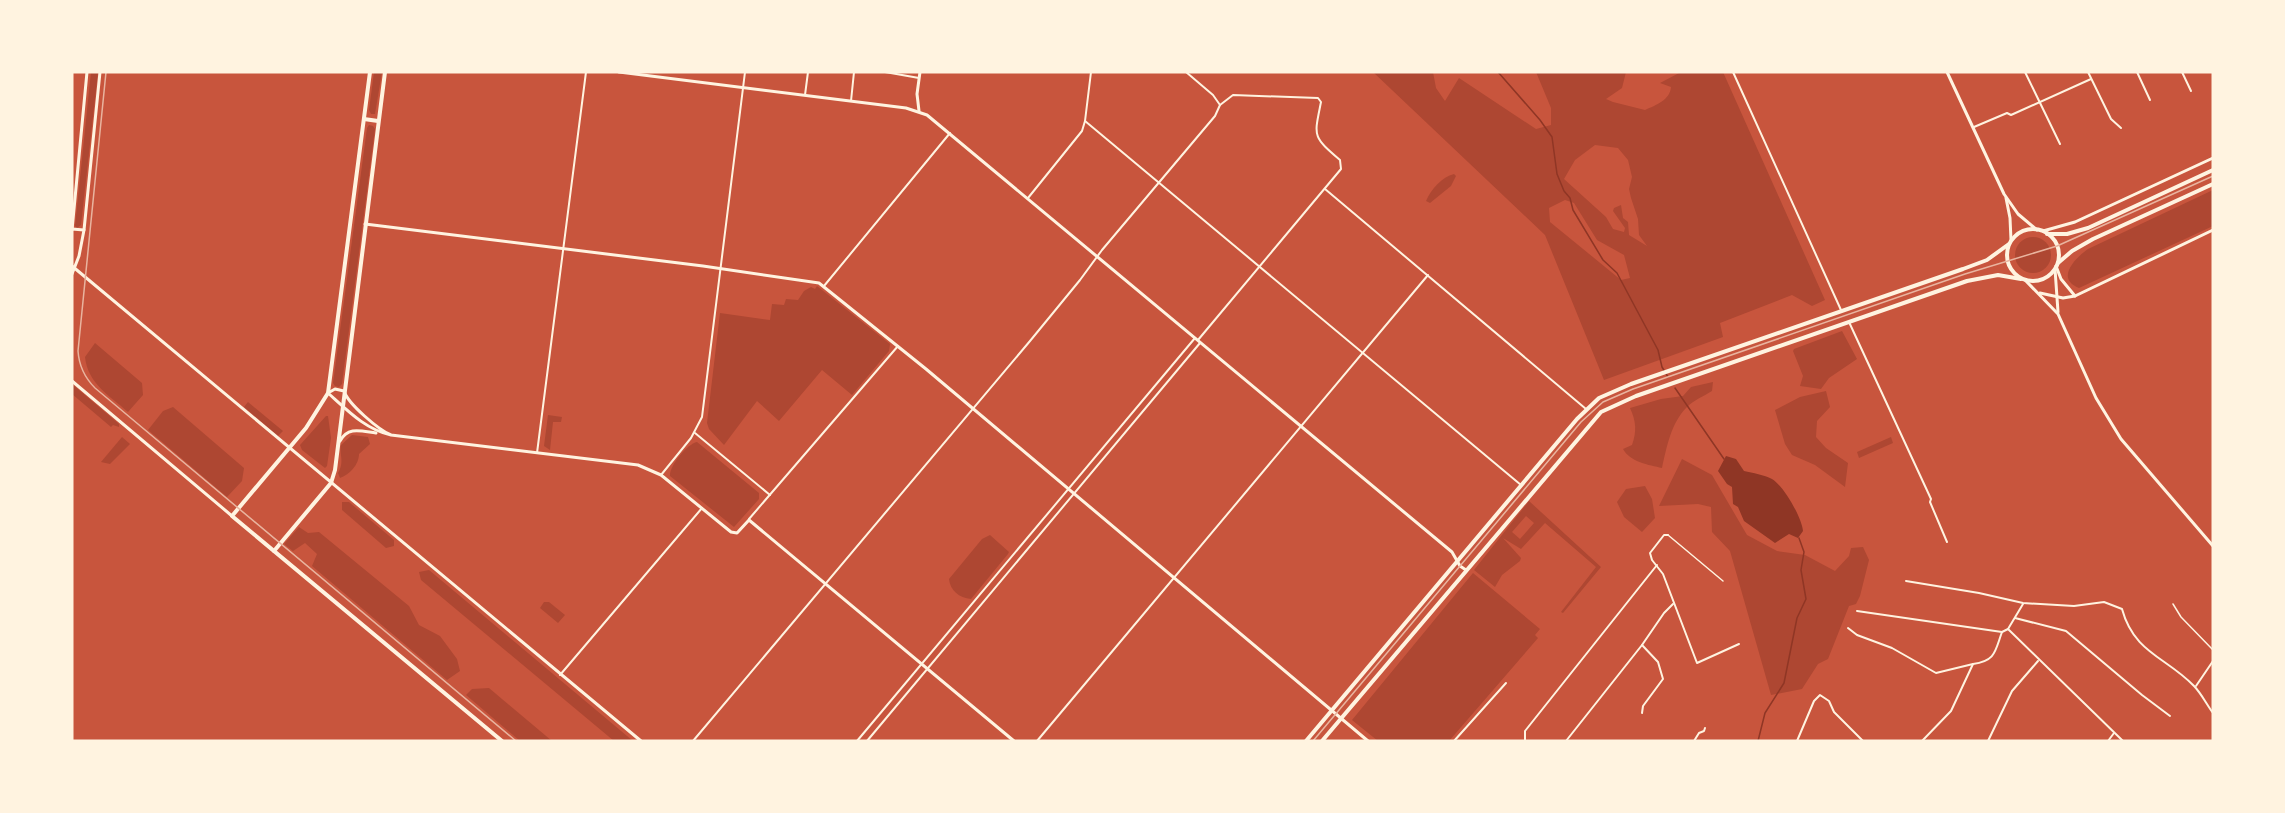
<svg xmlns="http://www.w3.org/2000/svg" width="2285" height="813" font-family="'Source Sans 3',sans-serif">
  <rect width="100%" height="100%" fill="#c8553d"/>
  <g fill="#ae4732" fill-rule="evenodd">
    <polygon points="91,72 98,72 81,225 77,228 75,226"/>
    <polygon points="374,72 382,72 375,114 371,114 369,110"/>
    <path d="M1373,72h60l3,16 9,13 14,-23 77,51 15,-4v-17l-15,-36h90l-4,16 -16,11 7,3 32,8c11,-5 25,-10 26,-23l-11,-4 21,-11h42l102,228 -13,6 -20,-11 -72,28 3,14 -119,43 -59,-145zM1595,145l23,3 10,12 4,17 -3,12 2,9 7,21 1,16 8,11 -18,-11 -1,-13 -5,-4 -2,-13 -7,3 -1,3 12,17 -1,4 -11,-3 -7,-12 -42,-38 11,-19zM1565,200l9,3 23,37 27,15 6,23 -9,2 -71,-58 -1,-14z"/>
    <polygon points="369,125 373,126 375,129 342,384 339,387 335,386 333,383 367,128"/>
    <path d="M1454,174l2,2 -5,10 -21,17 -4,-2c5,-12 16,-24 28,-27z"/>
    <path d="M2213,190v36l-134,62c-24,-9 -4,-30 9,-39z"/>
    <circle cx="2033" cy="255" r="18"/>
    <polygon points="817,286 890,344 889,351 852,395 822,370 779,421 757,401 724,445 709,429 707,423 720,313 770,320 772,304 784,305 786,299 798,300 804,291 811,287 815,289"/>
    <polygon points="1842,331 1857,359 1829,378 1821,389 1800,386 1803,376 1793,351 1794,349"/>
    <path d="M95,343l47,40 1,12 -15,17c-19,-17 -40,-28 -43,-55z"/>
    <path d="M1713,382l-1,9c-8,5 -18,9 -25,16 -16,16 -20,39 -25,61 -13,-3 -32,-6 -39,-19l9,-4c5,-14 4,-24 -2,-37l31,-9 22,-3 8,-9z"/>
    <polygon points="72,384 119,424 119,427 113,425 111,427 72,394"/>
    <polygon points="1826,391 1830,407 1817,421 1816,437 1826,448 1848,463 1845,487 1815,465 1792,455 1785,444 1775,410 1800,397"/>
    <polygon points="248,402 283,431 278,436 244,407"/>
    <polygon points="173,407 244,468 242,481 227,497 148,430 163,411"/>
    <polygon points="548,415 562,417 561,422 553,422 550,450 544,446"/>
    <polygon points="326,416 328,416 331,438 327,466 325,468 302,450 300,445"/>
    <path d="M352,435l16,2 2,7 -11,10c0,11 -10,21 -19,24l-2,-5c7,-11 1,-19 3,-28z"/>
    <polygon points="122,437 130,444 110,464 101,462"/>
    <polygon points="1891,437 1893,443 1859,458 1857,452"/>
    <path d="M697,442l62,51v6l-25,28 -64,-51c-1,-10 17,-32 27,-34z"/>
    <polygon points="1682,459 1712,475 1747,535 1777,551 1805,555 1835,571 1849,556 1851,548 1863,547 1869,560 1860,596 1856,604 1849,606 1828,659 1818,664 1802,689 1771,695 1730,551 1712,532 1711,507 1698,504 1659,506"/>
    <polygon points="1645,486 1652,499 1655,518 1642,532 1624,517 1617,502 1626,489"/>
    <path d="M1529,501l72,66 -38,46 -2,-1 35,-45 -51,-44 -24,26 -18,-11 18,20 -1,3 -18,14 -7,12 -21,-17zM1526,516l8,7 -14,16 -8,-7z"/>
    <polygon points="342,502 349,502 394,540 394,546 386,548 342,510"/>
    <polygon points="299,527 308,533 319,532 409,606 419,625 440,636 457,659 460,671 447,680 312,566 317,554 305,543 293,551 284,544"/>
    <path d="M990,535l19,17 -1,2 -37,45c-12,-1 -21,-9 -22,-20l33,-40z"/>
    <polygon points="429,570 633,741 614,741 421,580 419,572"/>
    <polygon points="1473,573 1540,629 1535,635 1538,638 1449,741 1378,741 1352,720"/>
    <polygon points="544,602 549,602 565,615 558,623 540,608"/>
    <polygon points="489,688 552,741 520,741 466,695 472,689"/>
  </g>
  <path fill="#8f3625" d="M1726,456l10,3 8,12c9,2 20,4 28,8 12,7 30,39 31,52l-5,7 -9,-4 -14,9 -31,-22 -6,-14 -5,-3 -1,-17 -5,-3 -9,-13z"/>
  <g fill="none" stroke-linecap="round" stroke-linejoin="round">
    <g stroke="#8f3625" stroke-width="1.5">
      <polyline points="1498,72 1540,120 1552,137 1557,174 1564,191 1570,198 1573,210 1603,260 1617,273 1658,350 1662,367 1668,377"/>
      <polyline points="1675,388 1724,459"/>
      <polyline points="1758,741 1765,713 1784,683 1797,618 1806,599 1801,570 1804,552 1799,538"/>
    </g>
    <g stroke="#fff3e0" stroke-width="1.5">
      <polyline points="1668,535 1723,581"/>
      <polyline points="2173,604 2181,617 2213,650"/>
    </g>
    <g stroke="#fff3e0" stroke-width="2">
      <polyline points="885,72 919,78"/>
      <polyline points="1186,72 1213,95 1220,105"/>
      <polyline points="1733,72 1841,310"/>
      <polyline points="2025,72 2060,144"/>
      <polyline points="2088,72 2111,119 2121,128"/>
      <polyline points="2137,72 2150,100"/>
      <polyline points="2182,72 2191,91"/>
      <polyline points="805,95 808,72"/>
      <polyline points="851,101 854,72"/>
      <polyline points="1085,121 1521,485"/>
      <polyline points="1974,127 2007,113 2011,115 2091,79"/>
      <polyline points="1325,189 1586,409"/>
      <polyline points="1028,198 1082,131 1085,121 1091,72"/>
      <polyline points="824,286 950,133"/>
      <polyline points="1849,322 1931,499 1930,502 1947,542"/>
      <polyline points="695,433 770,495"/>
      <polyline points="537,453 586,72"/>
      <polyline points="661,475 691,438 702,417 745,72"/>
      <polyline points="749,519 898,346"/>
      <polyline points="1668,535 1664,535 1650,553 1652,560 1663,574 1697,663 1739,644"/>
      <path d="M1906,581l73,12 44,10 51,3 30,-4 18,7c12,44 44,48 72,77 7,7 13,19 19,27"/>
      <polyline points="1857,611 2002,632"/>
      <polyline points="2015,618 2066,631 2142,695 2170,716"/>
      <polyline points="1848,628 1857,635 1892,648 1936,673 1973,664"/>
      <polyline points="2008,629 2123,741"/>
      <polyline points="560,675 702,508"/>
      <polyline points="2196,686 2213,661"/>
      <polyline points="1642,713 1643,706 1663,679 1658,662 1642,645"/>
      <path d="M693,741l337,-400 50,-61 22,-30 113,-134 5,-11 13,-10 85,3 3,4c-7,35 -9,34 19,58l1,9 -143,171"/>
      <polyline points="857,741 1195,338"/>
      <polyline points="867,741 1200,343"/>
      <polyline points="1037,741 1428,275"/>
      <polyline points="1454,741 1506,683"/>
      <polyline points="1525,741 1525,731 1657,565"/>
      <polyline points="1566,741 1642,645 1664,613 1673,604"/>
      <polyline points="1694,741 1699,733 1704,731 1705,728"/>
      <polyline points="1797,741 1814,701 1820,695 1829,701 1834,712 1863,741"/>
      <path d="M1922,741l29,-30 22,-47c23,-3 22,-13 29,-32l6,-3 15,-25"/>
      <polyline points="1988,741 2012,691 2038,661"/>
      <polyline points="2108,741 2114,733"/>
    </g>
    <g stroke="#fff3e0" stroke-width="3">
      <polyline points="619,72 906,108 927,115 1452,552 1460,566 1466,570"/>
      <polyline points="919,111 917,94 920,72"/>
      <polyline points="365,224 703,266 819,283 926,369 1368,741"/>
      <polyline points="2043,231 2075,222 2213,158"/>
      <polyline points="72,266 641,741"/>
      <polyline points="2056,266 2061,279 2075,296"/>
      <polyline points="2040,293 2063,298 2075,296 2213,230"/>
      <path d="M391,435c-12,-5 -43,-31 -47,-44l-9,-2 -7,4c19,17 38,37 63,42l247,30 23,10 70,57 6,1 12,-13 265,221"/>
      <path d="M340,441c8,-15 21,-10 36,-8"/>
    </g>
    <g stroke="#fff3e0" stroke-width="3">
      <polyline points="1947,72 2004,194 2018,214 2037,230"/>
      <polyline points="2006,198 2010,218 2011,240"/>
      <polyline points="72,229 84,230"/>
      <polyline points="72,230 87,72"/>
      <polyline points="2055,269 2058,312"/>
      <polyline points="72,274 79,256 84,230 100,72"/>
      <polyline points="2025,280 2058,314 2096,398 2121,439 2213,546"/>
      <polyline points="72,381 232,516"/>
    </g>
    <g stroke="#fff3e0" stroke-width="4">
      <polyline points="370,72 328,393 306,428 232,516 502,741"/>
      <polyline points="364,119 378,121"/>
      <circle cx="2033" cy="255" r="26"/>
      <polyline points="2047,234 2067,234 2088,228 2213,170"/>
      <polyline points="2058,263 2072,251 2093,239 2213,184"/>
      <polyline points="274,551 331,483 335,470 385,72"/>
      <polyline points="1306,741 1577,419 1599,398 1631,384 1963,269 1987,260 2009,244"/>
      <polyline points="1322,741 1601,412 1636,396 1967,281 1998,275 2021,279"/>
    </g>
    <g stroke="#e9b49f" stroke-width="1.5">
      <path d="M106,72l-28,279c1,15 6,26 17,37l421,353"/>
      <polyline points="1313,741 1581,422 1603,402 1633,389 1965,274 2057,246 2213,176"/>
    </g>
  </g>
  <rect width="2285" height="813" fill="none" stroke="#fff3e0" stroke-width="147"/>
</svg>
